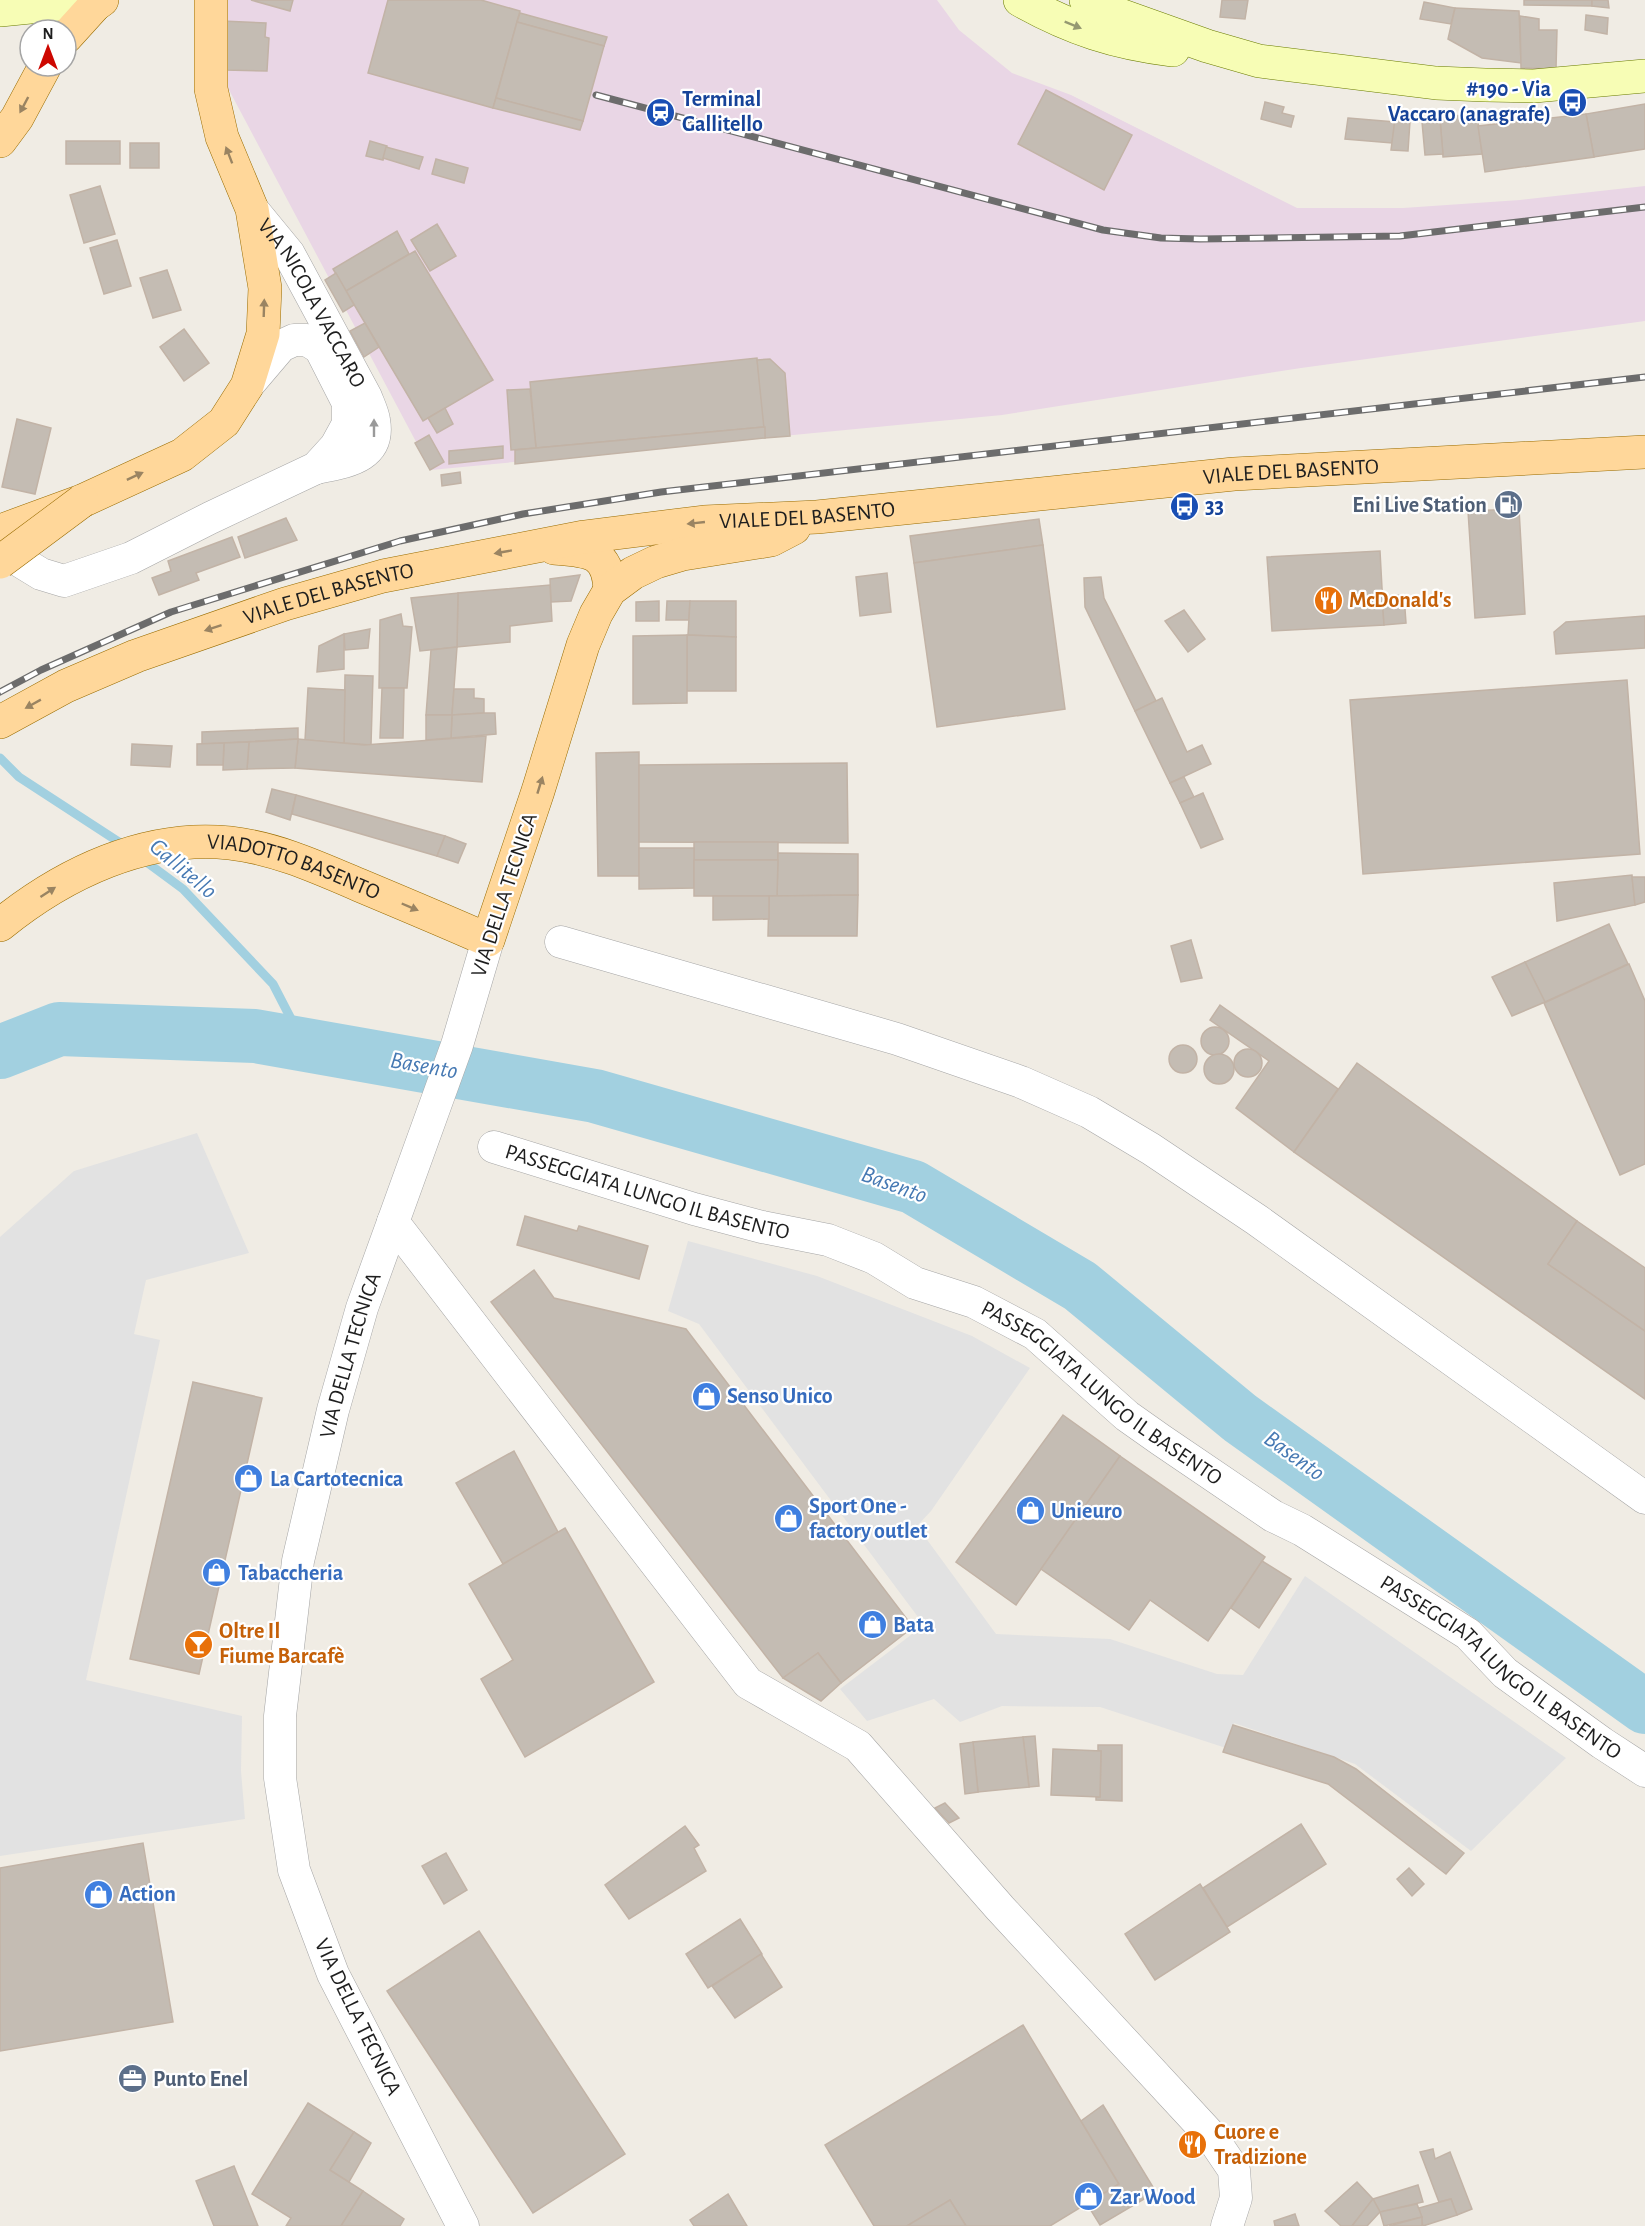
<svg xmlns="http://www.w3.org/2000/svg" width="1645" height="2226" font-family="'Alegreya Sans',sans-serif">
  <rect width="100%" height="100%" fill="#f0ece4"/>
  <polygon fill="#e9d6e5" points="224,0 937,0 959,30 1012,73 1071,95 1297,208 1403,208 1520,200 1645,186 1645,321 1301,368 1002,415 431,470 228,88"/>
  <g fill="#e2e2e2">
    <polygon points="197,1133 249,1253 146,1280 134,1334 160,1340 86,1680 242,1716 241,1771 245,1819 0,1856 0,1237 74,1171"/>
    <polygon points="688,1241 817,1276 972,1336 1030,1368 931,1511 917,1526 996,1634 1110,1639 1217,1674 1243,1675 1305,1576 1566,1758 1471,1851 1355,1764 1234,1723 1226,1748 1100,1707 1002,1706 960,1722 934,1699 867,1721 840,1689 924,1625 699,1324 668,1311"/>
  </g>
  <g fill="none" stroke-linecap="round" stroke-linejoin="round">
    <g stroke="#a2d0e0" stroke-width="9">
      <polyline points="0,758 19,777 125,846"/>
      <polyline points="141,858 183,889 273,984 304,1044"/>
    </g>
    <polyline stroke="#a2d0e0" stroke-width="54" points="0,1052 59,1029 255,1036 595,1096 913,1187 1080,1286 1240,1418 1645,1707"/>
  </g>
  <g fill="#c4bcb3" stroke="#c2b3a6" stroke-width="1.5">
    <polygon points="251,0 293,0 290,11"/>
    <polygon points="388,0 481,0 520,11 493,108 368,73"/>
    <polygon points="1222,0 1248,0 1245,19 1220,17"/>
    <polygon points="1524,0 1592,0 1592,6 1524,5"/>
    <polygon points="1592,0 1608,0 1609,8 1592,6"/>
    <polygon points="1424,2 1455,8 1451,24 1420,19"/>
    <polygon points="1455,8 1519,11 1521,63 1482,58 1448,39"/>
    <polygon points="520,13 607,37 604,46 517,22"/>
    <polygon points="1586,15 1608,18 1607,34 1585,30"/>
    <polygon points="1520,16 1539,19 1539,30 1557,30 1556,69 1521,68"/>
    <polygon points="222,21 266,23 265,37 269,38 267,71 225,70"/>
    <polygon points="517,22 604,46 583,121 496,98"/>
    <polygon points="1046,90 1132,135 1104,190 1018,144"/>
    <polygon points="496,98 583,121 580,130 493,108"/>
    <polygon points="1265,102 1284,107 1282,113 1294,116 1291,127 1261,119"/>
    <polygon points="1645,104 1645,149 1594,157 1586,114"/>
    <polygon points="1477,114 1482,154 1443,157 1440,117"/>
    <polygon points="1586,114 1594,157 1485,172 1478,126"/>
    <polygon points="1348,118 1395,122 1392,143 1345,139"/>
    <polygon points="1395,119 1410,121 1408,151 1391,150"/>
    <polygon points="1440,121 1443,154 1425,155 1422,122"/>
    <rect x="66" y="141" width="54" height="23"/>
    <polygon points="370,141 387,146 383,160 366,156"/>
    <rect x="130" y="143" width="29" height="25"/>
    <polygon points="386,147 423,157 419,169 383,158"/>
    <polygon points="436,159 468,168 464,183 432,174"/>
    <polygon points="100,186 115,234 84,243 70,195"/>
    <polygon points="437,224 456,256 430,271 411,240"/>
    <polygon points="397,231 409,254 346,291 333,269"/>
    <polygon points="117,240 131,286 104,294 90,248"/>
    <polygon points="415,251 493,380 423,421 346,291"/>
    <polygon points="167,270 181,310 153,318 140,278"/>
    <polygon points="336,273 354,305 343,312 325,280"/>
    <polygon points="365,323 379,347 364,357 350,331"/>
    <polygon points="184,329 209,363 184,381 160,347"/>
    <polygon points="757,358 765,427 536,448 530,382"/>
    <polygon points="770,359 785,373 790,436 765,438 757,360"/>
    <polygon points="530,389 536,448 511,450 507,390"/>
    <polygon points="445,408 453,424 437,433 428,418"/>
    <polygon points="17,419 51,428 35,494 2,487"/>
    <polygon points="765,427 765,438 515,464 515,450"/>
    <polygon points="429,435 444,462 430,470 415,443"/>
    <polygon points="503,446 503,458 449,464 449,451"/>
    <polygon points="460,472 461,483 442,486 441,475"/>
    <polygon points="1519,509 1525,614 1475,618 1468,511"/>
    <polygon points="286,518 297,540 245,558 238,537"/>
    <polygon points="1039,519 1043,545 914,563 910,536"/>
    <polygon points="232,537 240,557 196,573 199,580 159,595 152,578 171,571 168,561"/>
    <polygon points="1043,545 1065,709 937,727 914,563"/>
    <polygon points="1380,551 1384,625 1272,631 1267,557"/>
    <polygon points="887,573 891,612 860,616 856,577"/>
    <polygon points="580,575 571,601 551,602 550,579"/>
    <polygon points="1101,577 1104,598 1156,701 1135,711 1085,607 1084,578"/>
    <polygon points="550,585 552,621 510,626 510,642 457,647 458,593"/>
    <polygon points="458,593 457,647 420,651 411,598"/>
    <polygon points="1404,595 1406,623 1384,625 1382,596"/>
    <polygon points="659,601 659,621 636,621 636,602"/>
    <polygon points="667,601 690,601 689,620 666,620"/>
    <polygon points="690,601 736,601 736,637 688,635"/>
    <polygon points="1184,610 1205,639 1188,652 1165,621"/>
    <polygon points="401,614 403,626 412,627 407,688 379,688 380,620"/>
    <polygon points="1645,616 1645,648 1556,654 1554,632 1566,622"/>
    <polygon points="370,629 368,648 345,650 344,634"/>
    <polygon points="344,634 344,669 317,672 319,646"/>
    <polygon points="687,635 736,637 736,691 687,691"/>
    <polygon points="687,635 687,703 633,704 633,636"/>
    <polygon points="457,647 452,715 426,715 431,650"/>
    <polygon points="345,675 373,676 371,745 344,743"/>
    <polygon points="1627,680 1640,854 1363,874 1350,700"/>
    <polygon points="308,688 345,690 344,743 305,740"/>
    <polygon points="382,688 404,688 403,738 380,738"/>
    <polygon points="454,689 474,689 474,698 484,699 484,713 452,715"/>
    <polygon points="1162,698 1187,752 1202,745 1211,764 1170,783 1135,711"/>
    <polygon points="484,713 495,713 496,734 451,738 452,715"/>
    <polygon points="426,715 452,715 451,738 426,740"/>
    <polygon points="298,728 298,739 202,744 202,732"/>
    <polygon points="486,736 482,782 295,768 298,739 364,745"/>
    <polygon points="298,739 295,768 247,769 249,742"/>
    <polygon points="249,742 247,769 223,770 224,743"/>
    <polygon points="224,743 223,765 197,765 197,744"/>
    <polygon points="132,744 172,746 170,767 131,765"/>
    <polygon points="639,752 639,876 598,876 596,753"/>
    <polygon points="847,763 848,843 639,842 639,765"/>
    <polygon points="1184,777 1194,797 1180,803 1170,783"/>
    <polygon points="272,789 296,795 290,820 266,812"/>
    <polygon points="1203,793 1223,839 1201,848 1180,803"/>
    <polygon points="296,795 445,836 437,856 292,814"/>
    <polygon points="445,836 466,844 458,863 437,856"/>
    <rect x="694" y="842" width="84" height="18"/>
    <polygon points="639,848 694,848 694,888 639,889"/>
    <polygon points="778,853 858,854 858,895 777,896"/>
    <polygon points="694,860 778,860 777,896 694,896"/>
    <polygon points="1632,875 1635,905 1557,921 1554,883"/>
    <polygon points="1632,877 1645,877 1645,902 1635,905"/>
    <polygon points="858,895 857,936 768,936 769,896"/>
    <polygon points="713,896 769,896 769,919 713,920"/>
    <polygon points="1609,924 1628,964 1545,1002 1525,962"/>
    <polygon points="1191,940 1202,978 1181,982 1171,946"/>
    <polygon points="1525,962 1545,1002 1512,1016 1492,977"/>
    <polygon points="1629,964 1645,1001 1645,1164 1620,1175 1544,1003"/>
    <polygon points="1220,1005 1338,1089 1294,1152 1236,1108 1269,1061 1210,1020"/>
    <circle cx="1215" cy="1041" r="14"/>
    <circle cx="1183" cy="1059" r="14"/>
    <circle cx="1248" cy="1063" r="14"/>
    <circle cx="1219" cy="1069" r="15"/>
    <polygon points="1357,1063 1577,1221 1548,1264 1645,1331 1645,1399 1294,1152"/>
    <polygon points="525,1216 577,1231 579,1226 648,1246 639,1279 517,1245"/>
    <polygon points="1577,1221 1645,1268 1645,1331 1548,1264"/>
    <polygon points="534,1270 554,1298 686,1329 913,1627 841,1683 818,1653 783,1678 491,1302"/>
    <polygon points="193,1382 262,1398 199,1674 130,1659"/>
    <polygon points="1063,1415 1120,1456 1016,1605 956,1562"/>
    <polygon points="514,1451 558,1532 503,1564 456,1483"/>
    <polygon points="1120,1456 1265,1557 1208,1641 1150,1600 1129,1630 1041,1569"/>
    <polygon points="565,1528 654,1682 525,1757 481,1679 513,1660 469,1584"/>
    <polygon points="1262,1561 1291,1579 1259,1628 1231,1608"/>
    <polygon points="818,1653 841,1683 821,1701 783,1678"/>
    <polygon points="1233,1725 1334,1757 1356,1769 1464,1853 1446,1874 1328,1784 1223,1752"/>
    <polygon points="1035,1736 1039,1786 1029,1787 1023,1737"/>
    <polygon points="1023,1737 1029,1787 978,1792 973,1742"/>
    <polygon points="973,1742 978,1792 965,1794 960,1744"/>
    <polygon points="1098,1745 1122,1745 1122,1801 1096,1800 1096,1797 1100,1797 1101,1751 1098,1751"/>
    <polygon points="1053,1749 1101,1751 1100,1797 1051,1795"/>
    <polygon points="945,1803 959,1818 949,1823 935,1808"/>
    <polygon points="1301,1824 1326,1864 1227,1927 1203,1888"/>
    <polygon points="685,1826 699,1845 694,1848 706,1871 629,1919 605,1885"/>
    <polygon points="143,1843 173,2022 0,2051 0,1868"/>
    <polygon points="446,1853 467,1890 444,1904 422,1866"/>
    <polygon points="1409,1868 1424,1884 1412,1896 1397,1879"/>
    <polygon points="1200,1884 1230,1932 1155,1980 1125,1934"/>
    <polygon points="740,1919 762,1954 708,1988 686,1954"/>
    <polygon points="479,1931 625,2154 533,2213 387,1991"/>
    <polygon points="761,1954 782,1987 735,2018 712,1986"/>
    <polygon points="1023,2025 1119,2184 1050,2226 966,2226 950,2200 907,2226 874,2226 825,2145"/>
    <polygon points="308,2103 354,2132 330,2170 363,2191 341,2226 286,2226 291,2218 252,2194"/>
    <polygon points="1103,2105 1156,2192 1100,2225 1087,2204 1119,2184 1081,2121"/>
    <polygon points="354,2132 371,2143 349,2182 330,2170"/>
    <polygon points="1433,2149 1435,2159 1450,2152 1472,2209 1457,2215 1451,2199 1439,2202 1420,2152"/>
    <polygon points="234,2166 258,2226 214,2226 196,2181"/>
    <polygon points="1357,2182 1373,2199 1352,2226 1341,2226 1325,2211"/>
    <polygon points="1418,2185 1423,2202 1380,2212 1373,2199"/>
    <polygon points="363,2191 404,2219 400,2226 341,2226"/>
    <polygon points="728,2194 747,2226 694,2226 690,2220"/>
    <polygon points="1373,2199 1380,2212 1367,2226 1352,2226"/>
    <polygon points="1451,2199 1457,2215 1423,2226 1419,2208"/>
    <polygon points="950,2200 966,2226 907,2226"/>
    <polygon points="1417,2204 1422,2217 1384,2226 1380,2212"/>
    <polygon points="1295,2214 1299,2226 1275,2226 1274,2221"/>
    <polygon points="1422,2217 1422,2226 1389,2226"/>
  </g>
  <g fill="none" stroke-linecap="round" stroke-linejoin="round">
    <defs>
      <g id="street">
        <path id="s1" d="M252,209l37,45 77,143c3,8 7,16 8,23 7,39 -30,42 -58,48"/>
        <polyline points="0,549 41,574 64,581 131,558 210,518 316,468 336,446 348,424 348,403 320,348 307,340 294,340 281,346 247,386"/>
        <polyline points="561,942 897,1039 1021,1082 1089,1112 1151,1149 1257,1220 1645,1498"/>
        <path id="s2" d="M494,1147l200,62 68,18 66,13 46,18 41,25 59,19 61,32 92,82 34,24 112,76 29,14 166,104 37,39 97,70 43,28"/>
        <polyline points="393,1222 748,1683 858,1746 1000,1908 1211,2136 1234,2170 1236,2198 1227,2226"/>
        <path id="s3" d="M463,2226l-130,-252 -39,-104 -14,-92v-62l18,-155 35,-151 29,-102 95,-263 31,-105"/>
      </g>
      <g id="secondary">
        <path d="M1020,0c52,29 95,43 153,50"/>
        <polyline points="1086,0 1103,9 1207,46 1259,61 1436,83 1485,85 1534,86 1645,76"/>
        <polyline points="0,10 70,3 95,5"/>
      </g>
      <g id="primary">
        <polyline points="66,37 95,5 102,0"/>
        <polyline points="0,141 17,118 45,66"/>
        <polyline points="0,531 82,501 182,455 224,422 247,386 263,334 265,288 252,209 222,137 211,89 211,0"/>
        <path d="M554,548c34,3 54,2 56,42"/>
        <path id="s4" d="M0,722l66,-36 70,-30 149,-52 98,-28 201,-39 120,-15 113,-5 417,-43 411,-22"/>
        <path id="s5" d="M0,925c64,-52 146,-91 230,-82 45,5 87,24 129,42 43,18 86,36 129,55l50,-149 45,-146 13,-31 14,-24 23,-17 23,-11 27,-8 88,-14 23,-12"/>
      </g>
    </defs>
    <use href="#street" stroke="#a5a5a5" stroke-width="33"/>
    <use href="#secondary" stroke="#697b00" stroke-width="34"/>
    <use href="#primary" stroke="#996c00" stroke-width="34"/>
    <use href="#street" stroke="#fff" stroke-width="32"/>
    <use href="#secondary" stroke="#f7fdb5" stroke-width="33"/>
    <use href="#primary" stroke="#ffd79a" stroke-width="33"/>
    <defs>
      <g id="rail">
        <polyline points="596,95 1103,230 1161,238 1200,239 1400,236 1645,207"/>
        <polyline points="0,692 41,670 171,612 400,541 523,514 661,492 1645,377"/>
      </g>
    </defs>
    <use href="#rail" stroke="#6c6c6c" stroke-width="7"/>
    <use href="#rail" stroke="#fff" stroke-width="4.5" stroke-dasharray="14" stroke-linecap="butt"/>
    <defs>
      <polyline id="primary-bridge" points="0,562 82,501"/>
    </defs>
    <use href="#primary-bridge" stroke="#996c00" stroke-width="34" stroke-linecap="butt"/>
    <use href="#primary-bridge" stroke="#ffd79a" stroke-width="33"/>
  </g>
  <defs><path id="oneway-solid" d="M-6-.8H1V-3.2L6.5 0L1 3.2V.8H-6Z" transform="scale(1.5)"/></defs>
  <use fill="#959971" href="#oneway-solid" transform="translate(1073 25) rotate(22)"/>
  <g fill="#9a8462">
    <use href="#oneway-solid" transform="translate(24 105) rotate(118)"/>
    <use href="#oneway-solid" transform="translate(229 155) rotate(-111)"/>
    <use href="#oneway-solid" transform="translate(264 308) rotate(-88)"/>
    <use href="#oneway-solid" transform="translate(135 476) rotate(-25)"/>
    <use href="#oneway-solid" transform="translate(696 523) rotate(174)"/>
    <use href="#oneway-solid" transform="translate(503 552) rotate(170)"/>
    <use href="#oneway-solid" transform="translate(213 628) rotate(162)"/>
    <use href="#oneway-solid" transform="translate(33 704) rotate(151)"/>
    <use href="#oneway-solid" transform="translate(540 785) rotate(-73)"/>
    <use href="#oneway-solid" transform="translate(48 892) rotate(-33)"/>
    <use href="#oneway-solid" transform="translate(410 907) rotate(23)"/>
  </g>
  <use fill="#9a9a9a" href="#oneway-solid" transform="translate(374 428) rotate(-90)"/>
  <defs>
    <symbol id="bus-disc" viewBox="-11 -11 22 22"><circle r="9.5" fill="#1a4fb4" stroke="#fff"/><path d="M-5-6H5V4H4V6H2V4H-2V6H-4V4H-5ZM-3.5-4V0h7V-4ZM-3.5 1.2v1.5H-2V1.2ZM2 1.2v1.5H3.5V1.2Z" fill="#fff"/></symbol>
    <symbol id="station-disc" viewBox="-11 -11 22 22"><circle r="9.5" fill="#1a4fb4" stroke="#fff"/><path d="M-3-6H3Q5-6 5-4V2Q5 4 3 4L4.5 6H3L1.5 4h-3L-3 6H-4.5L-3 4Q-5 4-5 2V-4Q-5-6-3-6ZM-3.5-4v3h7v-3ZM-3.5 1v1.5H-2V1ZM2 1v1.5H3.5V1Z" fill="#fff"/></symbol>
    <symbol id="fuel-disc" viewBox="-11 -11 22 22"><circle r="9.5" fill="#5c6f8a" stroke="#fff"/><path d="M-5.5-6h7V0h2V4h1.3V-2.5L3-4.5l.8-.8L6-3V5H2.5V1h-1V6h-7ZM-4.2-4.7v3.2H.2V-4.7Z" fill="#fff"/></symbol>
    <symbol id="restaurant-disc" viewBox="-11 -11 22 22"><circle r="9.5" fill="#e8710a" stroke="#fff"/><path d="M-5-6h1v4h1v-4h1v4h1v-4h1v5L-1.5 .5V6h-2V.5L-5-1ZM5-6V6H3V1.5H1.5Q1.5-4 5-6Z" fill="#fff"/></symbol>
    <symbol id="shop-disc" viewBox="-11 -11 22 22"><circle r="9.5" fill="#3f7fe0" stroke="#fff"/><path d="M-5-2.5h2.3a2.7 3.5 0 0 1 5.4 0H5L5.5 6h-11ZM-1.5-2.5h3a1.5 2.3 0 0 0-3 0Z" fill="#fff"/></symbol>
    <symbol id="bar-disc" viewBox="-11 -11 22 22"><circle r="9.5" fill="#e8710a" stroke="#fff"/><path d="M-6-5H6L.8 .8V4.5H3.5V6h-7V4.5H-.8V.8Z" fill="#fff"/></symbol>
    <symbol id="office-disc" viewBox="-11 -11 22 22"><circle r="9.5" fill="#5c6f8a" stroke="#fff"/><path d="M-6-3h4V-5.5h4V-3h4V5H-6ZM-1-4.5V-3h2v-1.5ZM-6 0V1H6V0Z" fill="#fff"/></symbol>
  </defs>
  <g fill-rule="evenodd">
    <use href="#bus-disc" x="1556" y="86" width="33" height="33"/>
    <use href="#station-disc" x="644" y="96" width="33" height="33"/>
    <use href="#fuel-disc" x="1492" y="488" width="33" height="33"/>
    <use href="#bus-disc" x="1168" y="490" width="33" height="33"/>
    <use href="#restaurant-disc" x="1312" y="584" width="33" height="33"/>
    <use href="#shop-disc" x="690" y="1380" width="33" height="33"/>
    <use href="#shop-disc" x="232" y="1462" width="33" height="33"/>
    <use href="#shop-disc" x="1014" y="1494" width="33" height="33"/>
    <use href="#shop-disc" x="772" y="1502" width="33" height="33"/>
    <use href="#shop-disc" x="200" y="1556" width="33" height="33"/>
    <use href="#shop-disc" x="856" y="1608" width="33" height="33"/>
    <use href="#bar-disc" x="182" y="1628" width="33" height="33"/>
    <use href="#shop-disc" x="82" y="1878" width="33" height="33"/>
    <use href="#office-disc" x="116" y="2062" width="33" height="33"/>
    <use href="#restaurant-disc" x="1176" y="2128" width="33" height="33"/>
    <use href="#shop-disc" x="1072" y="2180" width="33" height="33"/>
  </g>
  <g text-anchor="middle" dominant-baseline="central" stroke-width="4.5" stroke-linejoin="round" paint-order="stroke">
    <g font-size="22" font-weight="bold" fill="#164399" stroke="#fff" text-anchor="start">
      <text x="1551" y="89" text-anchor="end">#190 - Via<tspan x="1551" dy="25">Vaccaro (anagrafe)</tspan></text>
      <text x="682" y="99">Terminal<tspan x="682" dy="25">Gallitello</tspan></text>
      <text x="1205" y="506">33</text>
    </g>
    <g font-size="22" fill="#1e1e1e" stroke="#fff">
      <text stroke="none"><textPath href="#s1" startOffset="112">VIA NICOLA VACCARO</textPath></text>
      <text stroke="none"><textPath href="#s4" startOffset="1326">VIALE DEL BASENTO</textPath></text>
      <text stroke="none"><textPath href="#s4" startOffset="840">VIALE DEL BASENTO</textPath></text>
      <text stroke="none"><textPath href="#s4" startOffset="354">VIALE DEL BASENTO</textPath></text>
      <text stroke="none"><textPath href="#s5" startOffset="318">VIADOTTO BASENTO</textPath></text>
      <text transform="translate(504 895) rotate(-72)">VIA DELLA TECNICA</text>
      <text stroke="none"><textPath href="#s2" startOffset="160">PASSEGGIATA LUNGO IL BASENTO</textPath></text>
      <text stroke="none"><textPath href="#s3" startOffset="918">VIA DELLA TECNICA</textPath></text>
      <text stroke="none"><textPath href="#s2" startOffset="664">PASSEGGIATA LUNGO IL BASENTO</textPath></text>
      <text stroke="none"><textPath href="#s2" startOffset="1150">PASSEGGIATA LUNGO IL BASENTO</textPath></text>
      <text transform="translate(358 2017) rotate(64)">VIA DELLA TECNICA</text>
    </g>
    <g font-size="22" font-weight="bold" fill="#4e5e75" stroke="#fff" text-anchor="end">
      <text x="1487" y="505">Eni Live Station</text>
      <text x="153" y="2079" text-anchor="start">Punto Enel</text>
    </g>
    <g font-size="22" font-weight="bold" fill="#c56008" stroke="#fff" text-anchor="start">
      <text x="1349" y="600">McDonald's</text>
      <text x="219" y="1631">Oltre Il<tspan x="219" dy="25">Fiume Barcafè</tspan></text>
      <text x="1214" y="2132">Cuore e<tspan x="1214" dy="25">Tradizione</tspan></text>
    </g>
    <g font-size="22" font-weight="bold" fill="#366cbe" stroke="#fff" text-anchor="start">
      <text x="727" y="1396">Senso Unico</text>
      <text x="270" y="1479">La Cartotecnica</text>
      <text x="809" y="1506">Sport One -<tspan x="809" dy="25">factory outlet</tspan></text>
      <text x="1051" y="1511">Unieuro</text>
      <text x="238" y="1573">Tabaccheria</text>
      <text x="893" y="1625">Bata</text>
      <text x="119" y="1894">Action</text>
      <text x="1110" y="2197">Zar Wood</text>
    </g>
    <g font-size="24" font-style="italic" fill="#4679b3" stroke="#fff">
      <text transform="translate(183 869) rotate(40)">Gallitello</text>
      <text transform="translate(424 1066) rotate(10)">Basento</text>
      <text transform="translate(894 1185) rotate(20)">Basento</text>
      <text transform="translate(1294 1456) rotate(36)">Basento</text>
    </g>
  </g>
  <g transform="translate(48 48)"><circle r="28" fill="#ffffff" stroke="#a5a5a5" stroke-width="1.5"/>
  <path d="M0-4.5L10 22L0 15L-10 22Z" fill="#cd0700"/>
  <text y="-9" font-size="16" font-weight="bold" text-anchor="middle" fill="#1e1e1e">N</text>
  </g>
</svg>
